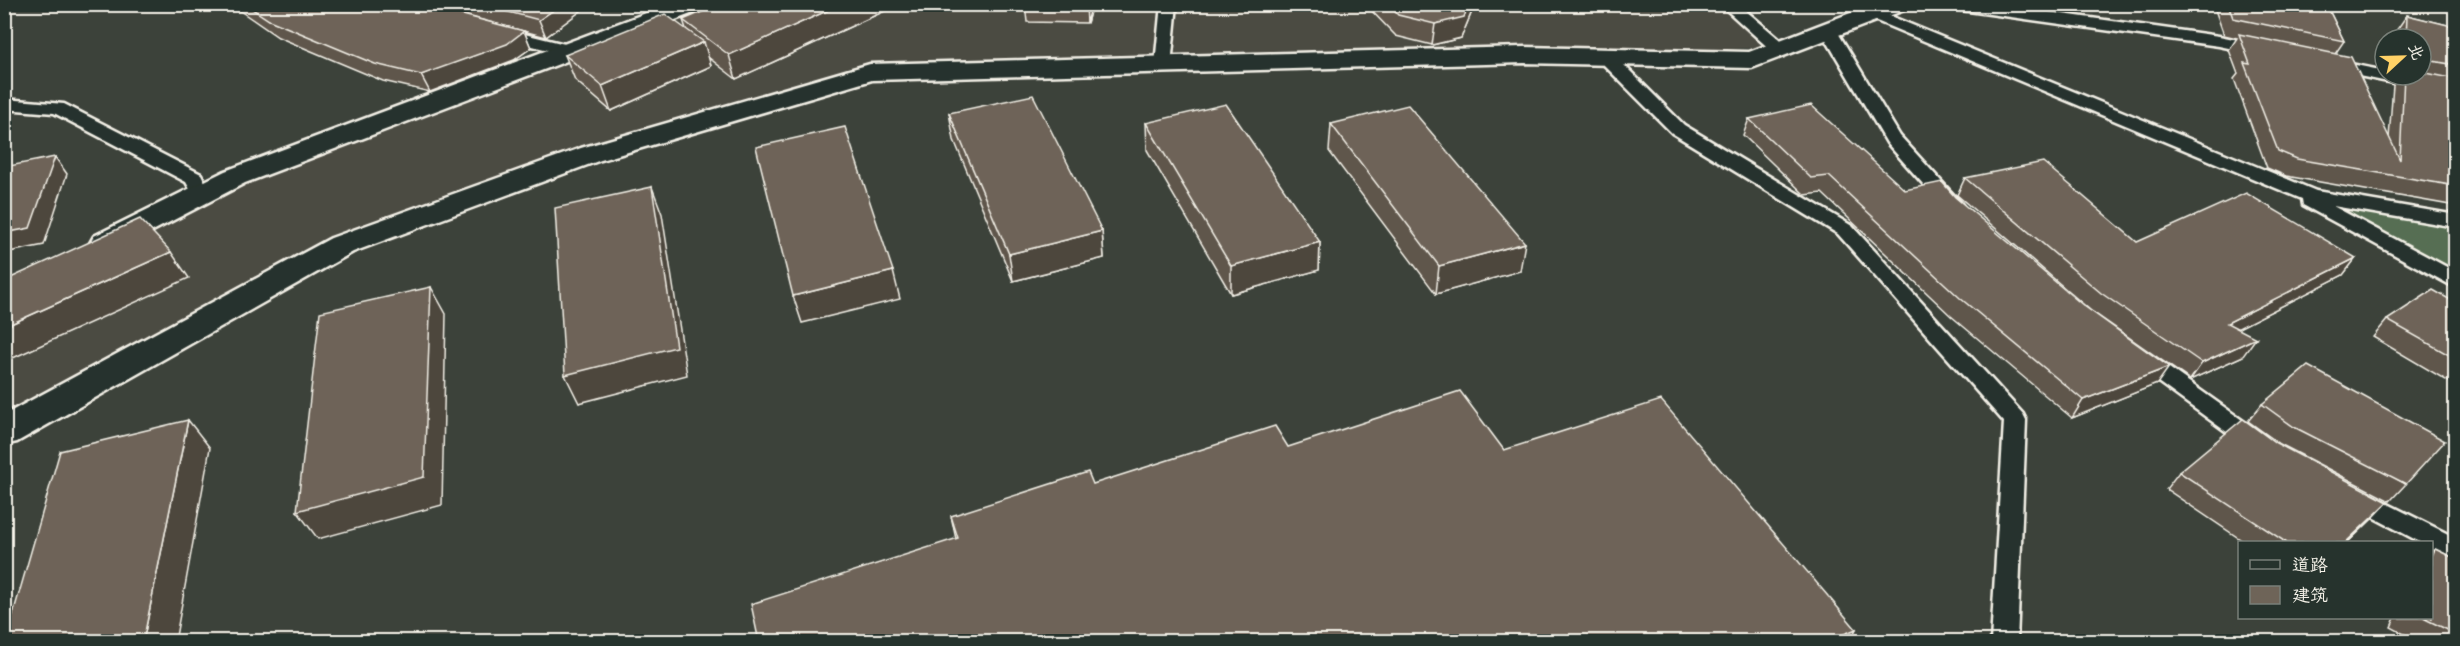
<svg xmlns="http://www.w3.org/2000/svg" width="2460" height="646" font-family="'Patrick Hand','LXGW WenKai TC',sans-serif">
  <rect width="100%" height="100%" fill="#3c423a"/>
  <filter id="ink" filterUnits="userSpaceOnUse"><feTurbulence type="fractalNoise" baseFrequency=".0167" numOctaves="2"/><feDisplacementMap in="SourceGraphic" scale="12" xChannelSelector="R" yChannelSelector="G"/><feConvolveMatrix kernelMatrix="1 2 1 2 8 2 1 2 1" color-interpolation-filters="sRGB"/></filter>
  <g filter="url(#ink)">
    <polygon fill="#4b4c43" points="1728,4 1778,46 1606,57 870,72 591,154 342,245 5,432 5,295 235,177 695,5"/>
    <polygon fill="#566e52" stroke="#a5b09d" stroke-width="1.5" points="2312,196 2455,221 2455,281"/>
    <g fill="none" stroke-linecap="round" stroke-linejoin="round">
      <defs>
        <g id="service">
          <polygon points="1161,4 1177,4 1171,65 1163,70 1155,65"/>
          <polygon points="1720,4 1738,4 1786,45 1788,49 1786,53 1774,53"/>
          <polygon points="1946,4 1992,4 2219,36 2268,46 2270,50 2262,55 2219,46 1954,9"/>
          <polygon points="1873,9 2316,191 2456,215 2456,227 2333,206 2456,272 2456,288 2303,205 2302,199 1867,17 1865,14"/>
          <polygon points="1829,26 1837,31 1900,136 1960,202 1963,206 1960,210 1946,210 1887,143 1821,31"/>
          <polygon points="500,28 573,46 575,50 567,55 494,36 492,33"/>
          <polygon points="1606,52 1612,53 1684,125 1852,226 2023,414 2026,420 2017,642 1991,642 2004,422 1838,234 1672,133 1600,61 1598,57"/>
          <polygon points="2331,60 2385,71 2385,75 2404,75 2456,86 2456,96 2325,69 2323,65"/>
          <polygon points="4,99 64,104 201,174 211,194 202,200 195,198 186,182 54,113 4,109"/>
          <polygon points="2140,350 2148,353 2266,437 2269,443 2266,449 2258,452 2250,449 2132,363 2129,358 2132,353"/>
          <polygon points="2356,488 2456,538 2456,560 2432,549 2432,542 2420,542 2348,504 2344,497 2348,490"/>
        </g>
        <g id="minor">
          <polygon points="670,4 707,4 704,9 245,183 116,250 105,253 94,250 90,243 94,236 225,171"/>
          <polygon points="1874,4 1910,4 1907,9 1752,68 1524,63 872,80 601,160 353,252 17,442 4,445 4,415 331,238 581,148 870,64 1524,47 1749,52"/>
        </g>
      </defs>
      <use href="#service" stroke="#f4f1e8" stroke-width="5"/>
      <use href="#minor" stroke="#f4f1e8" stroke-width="5"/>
      <use href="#service" fill="#26332d" fill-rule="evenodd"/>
      <use href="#minor" fill="#26332d" fill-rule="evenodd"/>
    </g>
    <g fill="#5f564c" stroke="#f4f1e8" stroke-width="1.5">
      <polygon points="230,4 421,4 524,31 531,48 514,60 430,92 383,81 278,37"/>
      <polygon points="423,4 590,4 546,37"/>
      <polygon points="721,4 900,4 736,79 709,58 711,66 611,111 575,80 565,55 686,29 683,20"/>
      <polygon points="1025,4 1092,4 1087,23 1027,22"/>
      <polygon points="1365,4 1475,4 1461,38 1432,45 1396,36"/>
      <polygon points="2213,4 2326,4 2344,41 2335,54 2389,138 2393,85 2400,75 2421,75 2421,39 2396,39 2396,31 2407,15 2456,27 2456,206 2286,176 2267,168 2234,79 2238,74 2229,50 2237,38 2224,35"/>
      <polygon points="949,113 1102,231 1104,258 1013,281 954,140"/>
      <polygon points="1749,119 1905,190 1955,197 2157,384 2072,418 1951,316 1822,193 1805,195 1743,135"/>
      <polygon points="1146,123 1320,242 1319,270 1231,294 1147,150"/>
      <polygon points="1331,124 1520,271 1436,294 1329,151"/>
      <polygon points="1965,178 2137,242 2356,258 2343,275 2238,328 2243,356 2190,380 2090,310 1957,195"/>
      <polygon points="2456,303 2456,386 2373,337 2387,320"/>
      <polygon points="2262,404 2406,484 2390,501 2280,444 2248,421"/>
      <polygon points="1288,447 1504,450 1856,629 956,539 951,516 1093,484"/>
      <polygon points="2179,472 2372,519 2347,543 2246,543 2166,489"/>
      <polygon points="2435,549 2456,559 2456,642 2419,642 2391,627 2395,618 2432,618 2432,552"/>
    </g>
    <g fill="#4d463e" stroke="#f4f1e8" stroke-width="1.5">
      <polygon points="562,4 590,4 546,37 539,20"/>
      <polygon points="842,4 900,4 736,79 729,55"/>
      <polygon points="1086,4 1092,4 1087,23"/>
      <polygon points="1469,4 1475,4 1461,38 1432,45 1435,24"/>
      <polygon points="524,31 531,48 514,60 430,92 421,75"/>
      <polygon points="704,42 711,66 611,111 602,86"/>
      <polygon points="55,157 67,174 44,245 4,253 4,233"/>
      <polygon points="652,187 662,214 687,375 579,403 565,375"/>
      <polygon points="1102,231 1104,258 1013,281 1009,254"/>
      <polygon points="1320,242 1319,270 1231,294 1231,266"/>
      <polygon points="1525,243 1520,271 1436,294 1439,266"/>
      <polygon points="171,252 189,278 4,362 4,327"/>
      <polygon points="2356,258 2343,275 2215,340 2227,323"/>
      <polygon points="893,271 900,299 802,323 793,296"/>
      <polygon points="431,287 446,314 442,505 318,539 297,511"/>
      <polygon points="2256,338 2243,356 2190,380 2202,363"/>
      <polygon points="2169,367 2157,384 2072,418 2083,400"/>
      <polygon points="188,420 210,448 175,642 143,642"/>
      <polygon points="2388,502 2372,519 2347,543 2345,543"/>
      <polygon points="1856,629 1850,642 1825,642"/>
    </g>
    <g fill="#6e6458" stroke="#f4f1e8" stroke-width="1.5">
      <polygon points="245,4 421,4 524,31 507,44 421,75 375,64 269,20"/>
      <polygon points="478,4 562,4 539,20"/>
      <polygon points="721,4 842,4 729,55 683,20"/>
      <polygon points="1388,4 1469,4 1464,17 1435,24 1398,15"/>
      <polygon points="2228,4 2326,4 2344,41 2233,18"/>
      <polygon points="665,14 704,42 602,86 565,55"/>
      <polygon points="2407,15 2456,27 2456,65 2421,59 2421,39 2406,39"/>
      <polygon points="2239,34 2351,57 2400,160 2404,75 2421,75 2421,72 2456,79 2456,186 2297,159 2278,151 2244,63 2250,64"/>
      <polygon points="1033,95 1102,231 1009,254 949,113"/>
      <polygon points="1226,104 1320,242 1231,266 1146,123"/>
      <polygon points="1408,105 1525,243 1439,266 1331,124"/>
      <polygon points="1811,105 1905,190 1942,182 1955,197 2084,306 2169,367 2083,400 1960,298 1829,176 1811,178 1749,119"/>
      <polygon points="845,127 893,271 793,296 756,147"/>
      <polygon points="55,157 30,228 4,233 4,167"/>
      <polygon points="2043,162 2137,242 2246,193 2356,258 2227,323 2256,338 2202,363 2101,293 1965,178"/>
      <polygon points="652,187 676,347 565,375 555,208"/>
      <polygon points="140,219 171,252 4,327 4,281"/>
      <polygon points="431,287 424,477 297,511 320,312"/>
      <polygon points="2433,290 2456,303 2456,359 2387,320"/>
      <polygon points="2308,366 2445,441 2406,484 2294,427 2262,404"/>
      <polygon points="1460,391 1504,450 1661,400 1856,629 1825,642 759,642 751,604 958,538 951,516 1088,472 1093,484 1275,426 1288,447"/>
      <polygon points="2243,419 2276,443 2388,502 2345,543 2287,543 2179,472"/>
      <polygon points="188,420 143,642 5,642 60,451"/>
      <polygon points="2435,549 2456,559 2456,634 2423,618 2432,618 2432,556"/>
    </g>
  </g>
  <rect width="2460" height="646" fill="none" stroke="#26332d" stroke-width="24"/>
  <rect x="12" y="12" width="2436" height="622" fill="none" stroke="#f4f1e8" stroke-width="2" filter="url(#ink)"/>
  <rect x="2238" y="541" width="195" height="78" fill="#26332d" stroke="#787f78" stroke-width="1.5"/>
  <rect x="2250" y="560" width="30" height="9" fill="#26332d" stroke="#787f78" stroke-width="1.5"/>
  <text x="2292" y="571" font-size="18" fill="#f4f1e8">道路</text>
  <rect x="2250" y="586" width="30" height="18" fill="#6e6458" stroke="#787f78" stroke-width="1.5"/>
  <text x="2292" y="601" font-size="18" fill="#f4f1e8">建筑</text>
  <g transform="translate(2403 57) rotate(68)"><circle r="28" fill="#26332d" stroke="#787f78" stroke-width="1.5"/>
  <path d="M0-4.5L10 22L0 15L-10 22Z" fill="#ffd166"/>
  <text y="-9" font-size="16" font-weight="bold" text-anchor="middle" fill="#f4f1e8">北</text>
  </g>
</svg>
